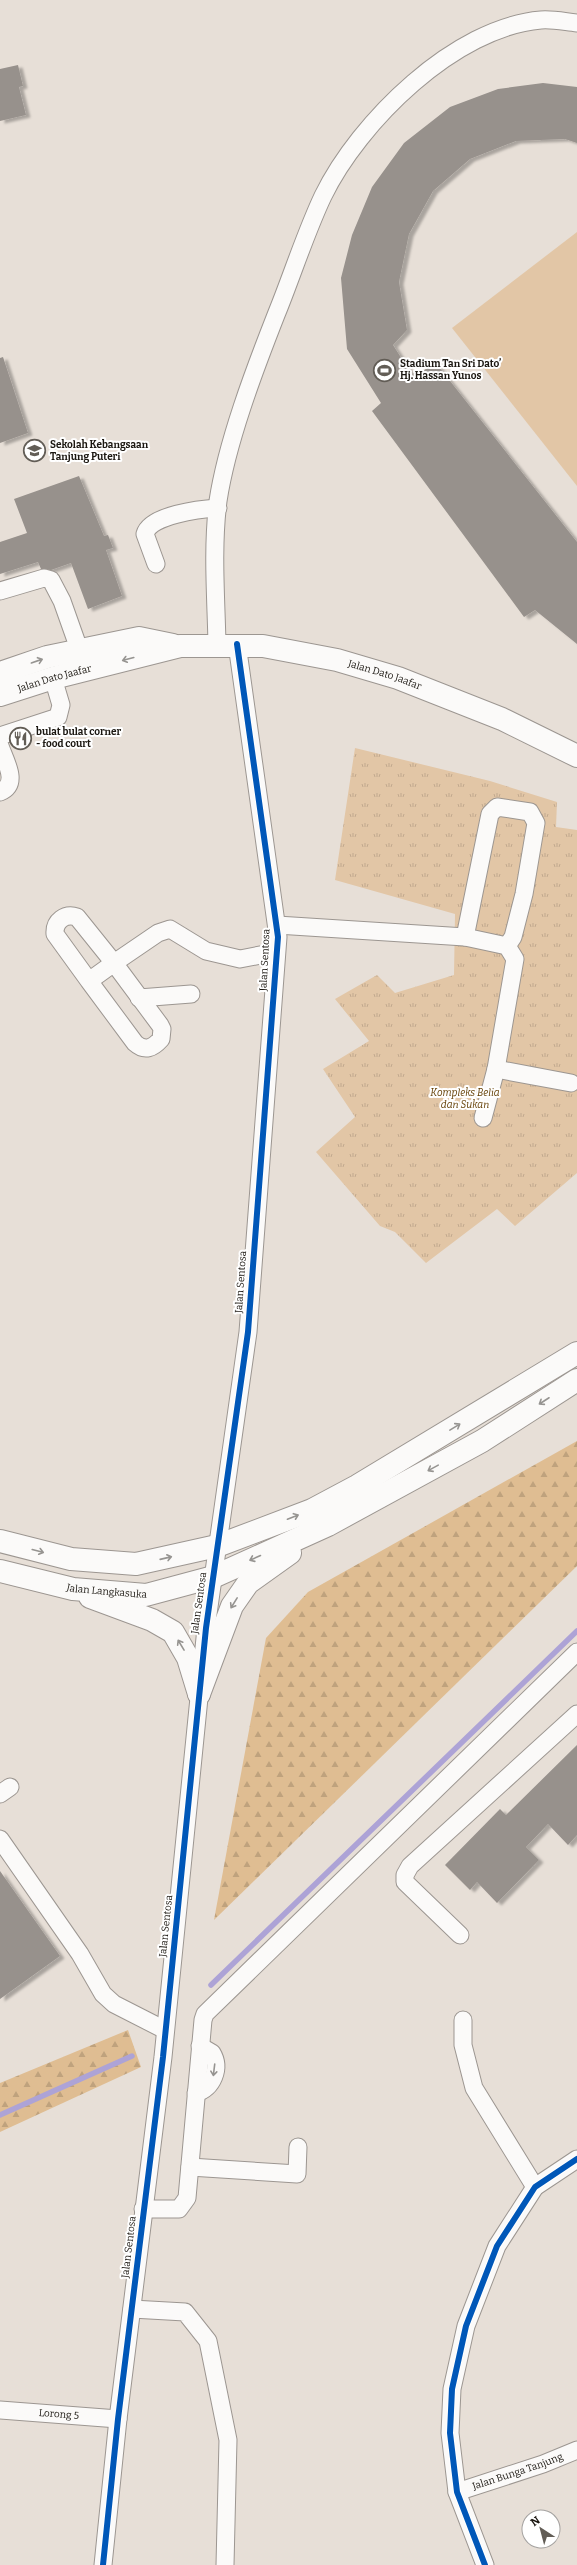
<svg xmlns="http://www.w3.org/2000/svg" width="577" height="2565" font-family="Bitter,serif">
  <defs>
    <pattern id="grass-tufts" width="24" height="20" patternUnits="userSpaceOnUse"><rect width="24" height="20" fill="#e2c6a6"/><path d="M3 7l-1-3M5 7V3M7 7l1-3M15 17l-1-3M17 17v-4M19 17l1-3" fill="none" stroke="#c1a98e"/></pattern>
    <pattern id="forest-firs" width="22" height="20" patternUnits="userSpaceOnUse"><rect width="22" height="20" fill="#dfbd92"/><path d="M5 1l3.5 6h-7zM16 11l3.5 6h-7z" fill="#bfa27d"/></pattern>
    <filter id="shadow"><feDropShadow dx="4.5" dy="2.5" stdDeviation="1" flood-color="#0004"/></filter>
  </defs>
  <rect width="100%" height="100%" fill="#e7dfd7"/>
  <polygon fill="url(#grass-tufts)" points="355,748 490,781 557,802 556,827 577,830 577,1173 515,1226 497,1209 426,1263 395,1232 380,1226 316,1152 355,1117 323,1069 369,1041 335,999 377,975 395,993 454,975 455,914 335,880"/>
  <g fill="url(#forest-firs)">
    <polygon points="577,1441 577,1566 214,1920 266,1638 308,1592"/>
    <polygon points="128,2030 141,2067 0,2132 0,2083"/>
  </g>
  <polygon fill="#e2c6a6" points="577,232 577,486 452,328"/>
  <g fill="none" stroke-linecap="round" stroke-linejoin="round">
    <g stroke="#ada3d6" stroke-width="5.5">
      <polyline points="211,1985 577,1631"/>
      <polyline points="0,2115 132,2056"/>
    </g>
  </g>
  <g fill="#97918c" filter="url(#shadow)">
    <polygon points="18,65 23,86 19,87 26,115 0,121 0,69"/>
    <polygon points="543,83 577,87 577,143 565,139 516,141 470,159 433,191 409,234 399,282 407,330 393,345 414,378 435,362 577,542 577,644 535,610 524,617 372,411 381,403 347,349 341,278 352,235 372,187 404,143 450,107 498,89"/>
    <polygon points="3,357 28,433 0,443 0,358"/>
    <polygon points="79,476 104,536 108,535 113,548 106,550 122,596 88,609 71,563 51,570 41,569 38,562 0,574 0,542 27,533 14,499"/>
    <polygon points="577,1745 577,1835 568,1845 548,1824 526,1847 539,1860 497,1903 477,1882 470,1890 445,1865 500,1809 506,1815"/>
    <polygon points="0,1871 60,1956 0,1999"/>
  </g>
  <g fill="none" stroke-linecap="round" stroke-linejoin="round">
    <defs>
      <g id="minor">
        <path d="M156,564l-11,-30c5,-19 55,-25 73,-26"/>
        <polyline points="0,591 44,578 51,580 62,601 79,649"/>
        <path d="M217,644c-1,-47 -5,-95 1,-143 9,-59 36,-130 58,-186 16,-39 29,-81 47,-119 36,-74 132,-169 218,-176 12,-1 25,2 36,3"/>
        <polyline points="0,736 58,717 61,705 53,678"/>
        <path d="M0,746c5,15 20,38 0,46"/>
        <polyline points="277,925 465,937 490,814 497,807 530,812 536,823 524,894 513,937 507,946"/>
        <polyline points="465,937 507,946 515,959 496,1069 571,1083"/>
        <path d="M89,981l46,62c10,9 18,5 26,-4l1,-10 -2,-4 -46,-62 -25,18 -34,-47c-1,-13 10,-21 22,-17l37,46 44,-30 12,-4 36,22 34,8 36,-7"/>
        <polyline points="139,998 191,994"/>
        <polyline points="483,1118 496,1069"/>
        <polyline points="0,1794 10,1787"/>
        <polyline points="0,1839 80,1954 103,1994 114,2004 165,2030"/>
        <polyline points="460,1935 405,1882 405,1875 410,1866 577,1714"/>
        <polyline points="463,2020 463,2045 474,2088 535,2187"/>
        <path d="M196,2093c17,-5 25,-25 16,-40l-12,-7"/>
        <polyline points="190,2167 297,2174 298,2147"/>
        <polyline points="143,2209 179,2209 187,2198 203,2020 205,2014 577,1652"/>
        <polyline points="132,2309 185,2312 208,2341 228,2440 225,2565"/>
        <path id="s1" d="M0,2410l118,9"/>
        <path id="s2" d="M457,2492l86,-28 34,-14"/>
        <polyline points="103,2565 118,2419 163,2057 206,1628 248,1332 278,937 237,644"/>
        <polyline points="485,2565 457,2492 450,2433 452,2389 466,2326 497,2246 535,2187 577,2159"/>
      </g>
      <g id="major">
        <polyline points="0,673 47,657 139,638 173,645"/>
        <path id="s3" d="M0,695l53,-17 127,-32h83l74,14 61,18 104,41 75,37"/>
        <polyline points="0,1541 71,1559 136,1564 217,1546 312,1510 357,1486 577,1353"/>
        <path id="s4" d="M0,1571l73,18 73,6 67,-18 115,-52 154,-84 95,-61"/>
        <polyline points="90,1597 152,1620 173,1632 188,1658 199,1694"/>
        <polyline points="199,1694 232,1606 248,1583 290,1553"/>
      </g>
    </defs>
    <use href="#minor" stroke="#9c9691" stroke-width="19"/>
    <use href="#major" stroke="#9c9691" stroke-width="24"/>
    <use href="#minor" stroke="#fbfaf9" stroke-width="17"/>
    <use href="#major" stroke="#fbfaf9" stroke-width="22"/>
    <defs>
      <g id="cycleway">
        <polyline points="103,2565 118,2419 163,2057 206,1628 248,1332 278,937 237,644"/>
        <polyline points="485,2565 457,2492 450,2433 452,2389 466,2326 497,2246 535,2187 577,2159"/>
      </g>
    </defs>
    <use href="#cycleway" stroke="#fff" stroke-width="8"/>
    <use href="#cycleway" stroke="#0057b8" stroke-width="6"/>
  </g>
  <defs><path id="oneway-shaft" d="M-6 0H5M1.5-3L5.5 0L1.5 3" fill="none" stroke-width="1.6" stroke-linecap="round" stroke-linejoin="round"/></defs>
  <g stroke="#969491">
    <use href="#oneway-shaft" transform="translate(128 659) rotate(165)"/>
    <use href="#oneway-shaft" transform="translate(37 661) rotate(-19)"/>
    <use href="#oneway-shaft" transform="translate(544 1401) rotate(147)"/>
    <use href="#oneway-shaft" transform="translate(455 1427) rotate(-31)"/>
    <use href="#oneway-shaft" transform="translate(433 1468) rotate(151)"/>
    <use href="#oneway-shaft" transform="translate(293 1517) rotate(-21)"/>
    <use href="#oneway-shaft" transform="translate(38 1551) rotate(15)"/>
    <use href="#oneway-shaft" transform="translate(166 1558) rotate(-13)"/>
    <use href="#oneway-shaft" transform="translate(255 1558) rotate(156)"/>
    <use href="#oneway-shaft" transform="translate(234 1603) rotate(122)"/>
    <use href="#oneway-shaft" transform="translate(181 1645) rotate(-121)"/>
    <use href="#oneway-shaft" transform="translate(214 2070) rotate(97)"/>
  </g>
  <defs>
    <symbol id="stadium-ring" viewBox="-11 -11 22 22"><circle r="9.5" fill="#fff" stroke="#625d56" stroke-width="1.5"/><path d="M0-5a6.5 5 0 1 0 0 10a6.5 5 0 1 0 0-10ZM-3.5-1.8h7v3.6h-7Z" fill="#625d56"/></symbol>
    <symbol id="school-ring" viewBox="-11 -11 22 22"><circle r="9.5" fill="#fff" stroke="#625d56" stroke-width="1.5"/><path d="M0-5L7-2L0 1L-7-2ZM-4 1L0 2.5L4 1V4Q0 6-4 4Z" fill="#625d56"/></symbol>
    <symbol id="restaurant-ring" viewBox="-11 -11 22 22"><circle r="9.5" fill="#fff" stroke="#625d56" stroke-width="1.5"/><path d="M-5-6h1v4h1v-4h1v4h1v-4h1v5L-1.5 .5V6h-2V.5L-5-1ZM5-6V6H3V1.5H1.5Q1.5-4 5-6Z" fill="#625d56"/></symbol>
  </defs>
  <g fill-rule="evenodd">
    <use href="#stadium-ring" x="372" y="358" width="25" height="25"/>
    <use href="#school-ring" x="22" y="438" width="25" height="25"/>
    <use href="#restaurant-ring" x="8" y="726" width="25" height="25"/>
  </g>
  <g text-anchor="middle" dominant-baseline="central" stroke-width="4" stroke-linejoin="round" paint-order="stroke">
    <g font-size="10" font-weight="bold" fill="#1b1711" stroke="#fff" text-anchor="start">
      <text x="400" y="364">Stadium Tan Sri Dato’<tspan x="400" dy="12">Hj. Hassan Yunos</tspan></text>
      <text x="50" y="445">Sekolah Kebangsaan<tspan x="50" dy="12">Tanjung Puteri</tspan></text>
      <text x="36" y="732">bulat bulat corner<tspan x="36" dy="12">- food court</tspan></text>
    </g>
    <g font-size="10" fill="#1b1711" stroke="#fff">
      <text stroke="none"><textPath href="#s3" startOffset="395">Jalan Dato Jaafar</textPath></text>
      <text stroke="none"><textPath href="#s3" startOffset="57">Jalan Dato Jaafar</textPath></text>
      <text transform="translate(265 960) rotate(-87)">Jalan Sentosa</text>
      <text transform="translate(241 1282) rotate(-86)">Jalan Sentosa</text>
      <text stroke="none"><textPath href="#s4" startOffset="109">Jalan Langkasuka</textPath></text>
      <text transform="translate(199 1603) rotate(-82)">Jalan Sentosa</text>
      <text transform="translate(166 1926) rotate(-84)">Jalan Sentosa</text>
      <text transform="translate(129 2247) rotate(-83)">Jalan Sentosa</text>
      <text stroke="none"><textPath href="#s1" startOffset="59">Lorong 5</textPath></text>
      <text stroke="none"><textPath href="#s2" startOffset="64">Jalan Bunga Tanjung</textPath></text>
    </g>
    <g font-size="10" font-style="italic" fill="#623d00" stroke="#fff">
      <text x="465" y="1093">Kompleks Belia<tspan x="465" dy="12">dan Sukan</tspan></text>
    </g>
  </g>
  <g transform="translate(541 2529) rotate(324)"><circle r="19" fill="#ffffff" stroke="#a4a2a0"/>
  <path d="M0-3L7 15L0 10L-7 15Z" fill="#625d56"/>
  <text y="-6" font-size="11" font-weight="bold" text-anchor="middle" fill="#1b1711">N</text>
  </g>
</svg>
